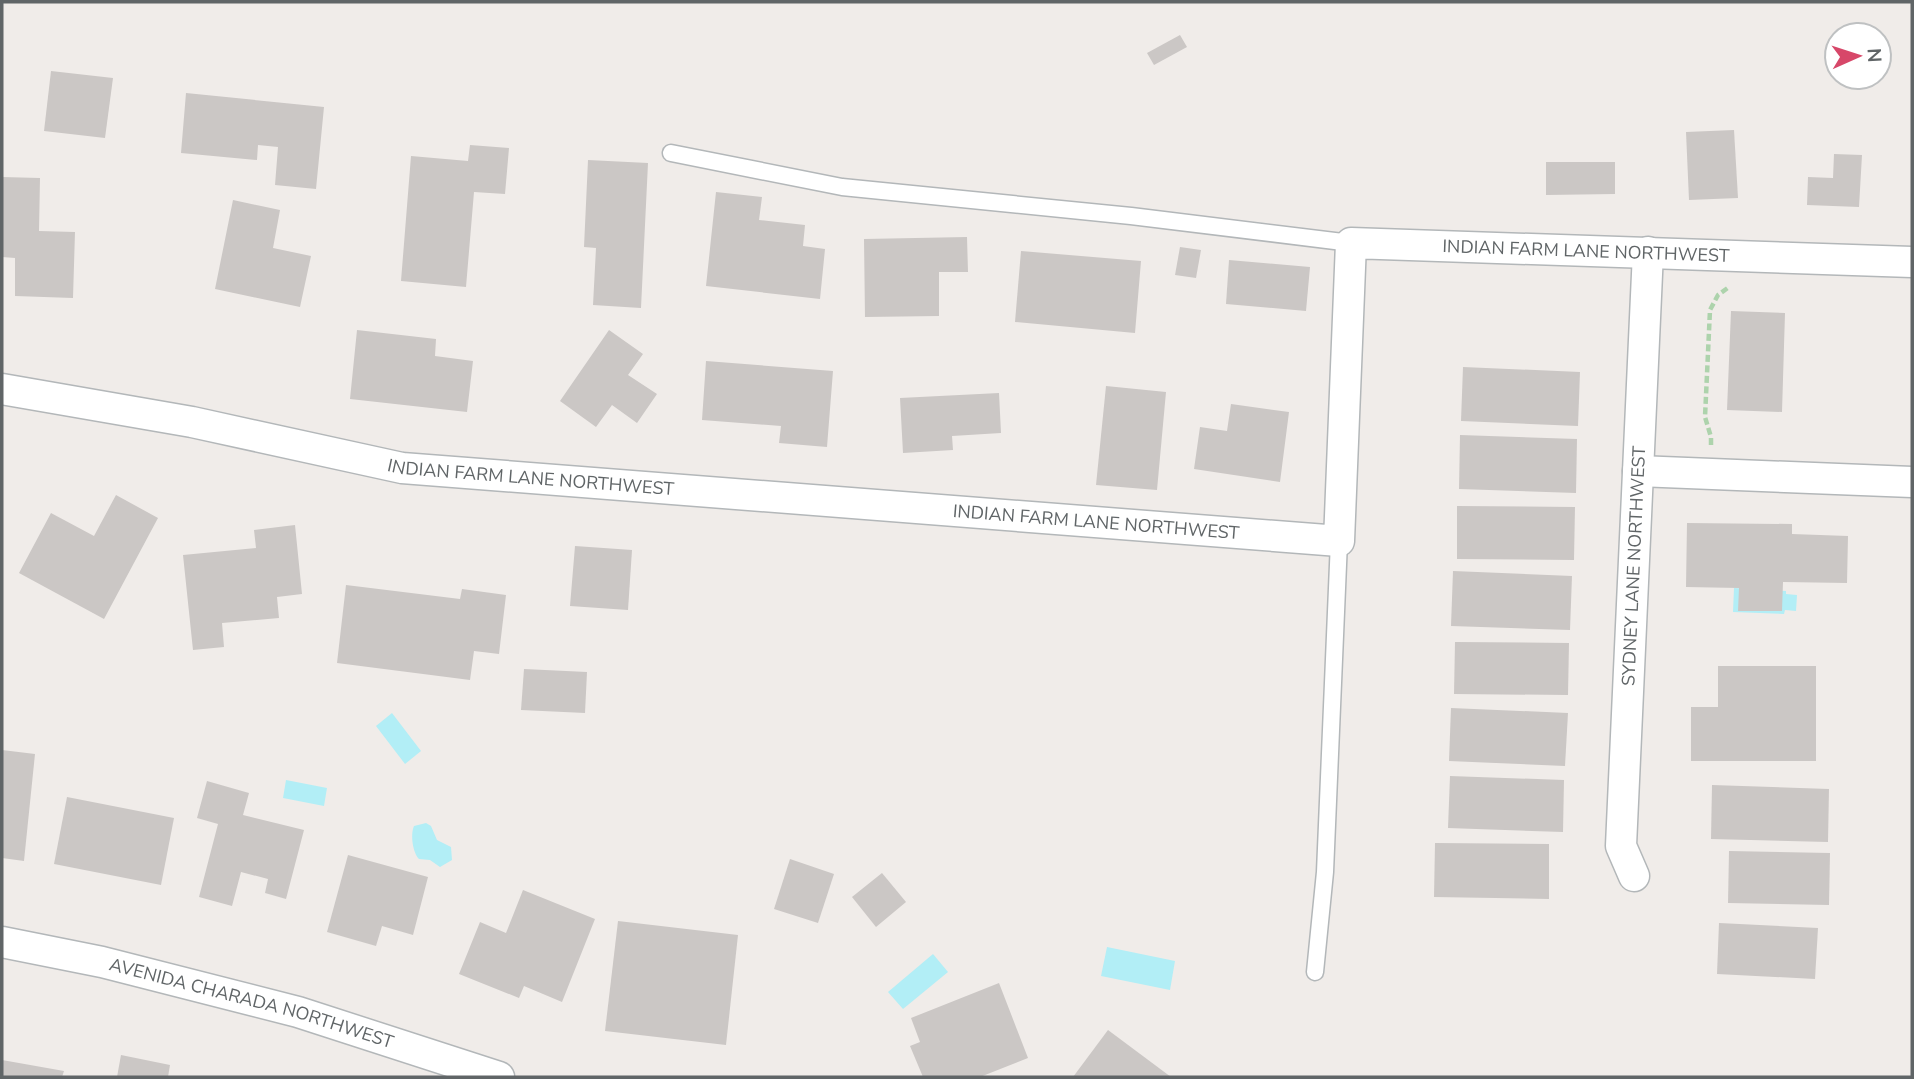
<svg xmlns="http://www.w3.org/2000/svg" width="1914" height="1079" font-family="'Nunito Sans',sans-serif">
  <rect width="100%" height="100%" fill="#f0ece9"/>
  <g fill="#b2eef6">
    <polygon points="1734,588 1786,591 1786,594 1797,595 1796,611 1785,610 1784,614 1733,612"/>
    <polygon points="392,713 421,751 405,764 376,726"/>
    <polygon points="286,780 327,788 324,806 283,798"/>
    <path d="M426,823l5,3 6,14 14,7 1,13 -12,7 -10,-7 -11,-1c-6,-6 -9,-24 -5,-33z"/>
    <polygon points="1107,947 1175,961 1170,990 1101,976"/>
    <polygon points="933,954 948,972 903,1009 888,992"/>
  </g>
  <g fill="#cbc7c5">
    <polygon points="1180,35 1187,47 1154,65 1147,53"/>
    <polygon points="51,71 113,78 105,138 44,131"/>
    <polygon points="186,93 324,107 316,189 275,185 278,147 258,145 257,160 181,153"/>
    <polygon points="1734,130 1738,198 1689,200 1686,132"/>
    <polygon points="470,145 509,148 505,194 474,192 466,287 401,281 411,156 468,161"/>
    <polygon points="1834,154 1862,155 1859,207 1807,205 1808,177 1833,178"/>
    <polygon points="588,160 648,163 641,308 593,305 596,248 584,247"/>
    <polygon points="1546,162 1615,162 1615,194 1546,195"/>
    <polygon points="2,177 40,178 39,231 75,232 73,298 15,296 15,258 2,257"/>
    <polygon points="716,192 762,197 759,220 805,225 803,246 825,249 820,299 706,286"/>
    <polygon points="233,200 280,210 273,248 311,256 300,307 215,289"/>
    <polygon points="967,237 968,272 939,272 939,316 865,317 864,239"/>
    <polygon points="1180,247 1201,250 1196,278 1175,275"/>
    <polygon points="1021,251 1141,261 1135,333 1015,322"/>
    <polygon points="1229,260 1310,267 1306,311 1226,304"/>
    <polygon points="1731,311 1785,313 1782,412 1727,410"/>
    <polygon points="357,330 436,339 435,356 473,361 467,412 350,399"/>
    <polygon points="609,330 643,354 628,375 657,394 637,423 612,405 596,427 560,401"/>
    <polygon points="706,361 833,371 827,447 779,443 781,426 702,420"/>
    <polygon points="1463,367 1580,372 1578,426 1461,421"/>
    <polygon points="1106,386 1166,392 1157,490 1096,485"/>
    <polygon points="999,393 1001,433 952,436 953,450 903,453 900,398"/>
    <polygon points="1231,404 1289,412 1280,482 1194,469 1200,427 1227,431"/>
    <polygon points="1460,435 1577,439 1576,493 1459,489"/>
    <polygon points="116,495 158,518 104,619 19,573 51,513 94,536"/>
    <polygon points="1457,506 1575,507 1574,560 1457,559"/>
    <polygon points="1687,523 1792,524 1792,534 1848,536 1847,583 1783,582 1782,611 1738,611 1739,588 1686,587"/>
    <polygon points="295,525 302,594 277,597 279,618 222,623 224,647 193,650 183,555 256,548 254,530"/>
    <polygon points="575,546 632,550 628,610 570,606"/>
    <polygon points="1453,571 1572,576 1570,630 1451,626"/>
    <polygon points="346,585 460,599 462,589 506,595 499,654 474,651 470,680 337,663"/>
    <polygon points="1455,642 1569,643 1568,695 1454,694"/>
    <polygon points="1718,666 1816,666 1816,761 1691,761 1691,707 1718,707"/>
    <polygon points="524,669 587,672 585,713 521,710"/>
    <polygon points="1451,708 1568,713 1565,766 1449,761"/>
    <polygon points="2,750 35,754 24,861 2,858"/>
    <polygon points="1450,776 1564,780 1563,832 1448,828"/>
    <polygon points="207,781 249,793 243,815 304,830 286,899 265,893 268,879 241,872 232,906 199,897 218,824 197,818"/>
    <polygon points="1712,785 1829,789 1828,842 1711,839"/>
    <polygon points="67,797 174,818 161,885 54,864"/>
    <polygon points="1435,843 1549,844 1549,899 1434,897"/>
    <polygon points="1729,851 1830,853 1829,905 1728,903"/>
    <polygon points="348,855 428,877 413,935 382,926 376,946 327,932"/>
    <polygon points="790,859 834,874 818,923 774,909"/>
    <polygon points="882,873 906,902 876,927 852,897"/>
    <polygon points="523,890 595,919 562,1002 524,986 519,998 459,974 480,922 506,933"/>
    <polygon points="618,921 738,935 726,1045 605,1031"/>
    <polygon points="1719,923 1818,928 1815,979 1717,974"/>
    <polygon points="999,983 1028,1058 980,1077 923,1077 910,1046 920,1042 911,1018"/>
    <polygon points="1108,1030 1171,1077 1073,1077"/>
    <polygon points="121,1055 170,1065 168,1077 117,1077"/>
    <polygon points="2,1060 64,1071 62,1077 2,1077"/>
  </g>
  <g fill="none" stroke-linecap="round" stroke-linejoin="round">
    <defs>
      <g id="service">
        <polyline points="671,153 842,187 1131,216 1351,243"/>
        <polyline points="1315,972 1325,872 1339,541"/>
      </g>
      <g id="minor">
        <path id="s1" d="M2,389l190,33 210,46 937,73 12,-298 561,19"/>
        <polyline points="1638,471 1912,482"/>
        <path id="s2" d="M1634,876l-13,-30 27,-594"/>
        <path id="s3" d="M2,942l100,20 196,50 201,65"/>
      </g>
    </defs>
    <use href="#service" stroke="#b3b7b9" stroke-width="19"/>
    <use href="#minor" stroke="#b3b7b9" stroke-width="33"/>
    <polyline stroke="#add3ac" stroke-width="4.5" stroke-dasharray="7 3.5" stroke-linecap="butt" points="1711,445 1711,437 1705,417 1710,310 1718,295 1729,287"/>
    <use href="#service" stroke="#fff" stroke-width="16"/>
    <use href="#minor" stroke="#fff" stroke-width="30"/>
  </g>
  <g text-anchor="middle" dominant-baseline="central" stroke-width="6" stroke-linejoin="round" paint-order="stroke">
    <g font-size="18" fill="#606567" stroke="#fff">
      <text stroke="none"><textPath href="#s1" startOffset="1881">INDIAN FARM LANE NORTHWEST</textPath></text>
      <text stroke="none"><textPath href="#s1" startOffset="537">INDIAN FARM LANE NORTHWEST</textPath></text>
      <text stroke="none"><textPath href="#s1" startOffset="1104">INDIAN FARM LANE NORTHWEST</textPath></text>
      <text stroke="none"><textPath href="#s2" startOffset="313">SYDNEY LANE NORTHWEST</textPath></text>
      <text stroke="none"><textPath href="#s3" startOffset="257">AVENIDA CHARADA NORTHWEST</textPath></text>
    </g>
  </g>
  <rect width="1914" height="1079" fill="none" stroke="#606567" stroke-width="7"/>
  <g transform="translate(1858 56) rotate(87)"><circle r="33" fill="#ffffff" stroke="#bfc1c2" stroke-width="2"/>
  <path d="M0-5L12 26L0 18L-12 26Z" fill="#d74769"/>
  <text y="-10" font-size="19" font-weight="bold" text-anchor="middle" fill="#606567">N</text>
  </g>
</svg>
